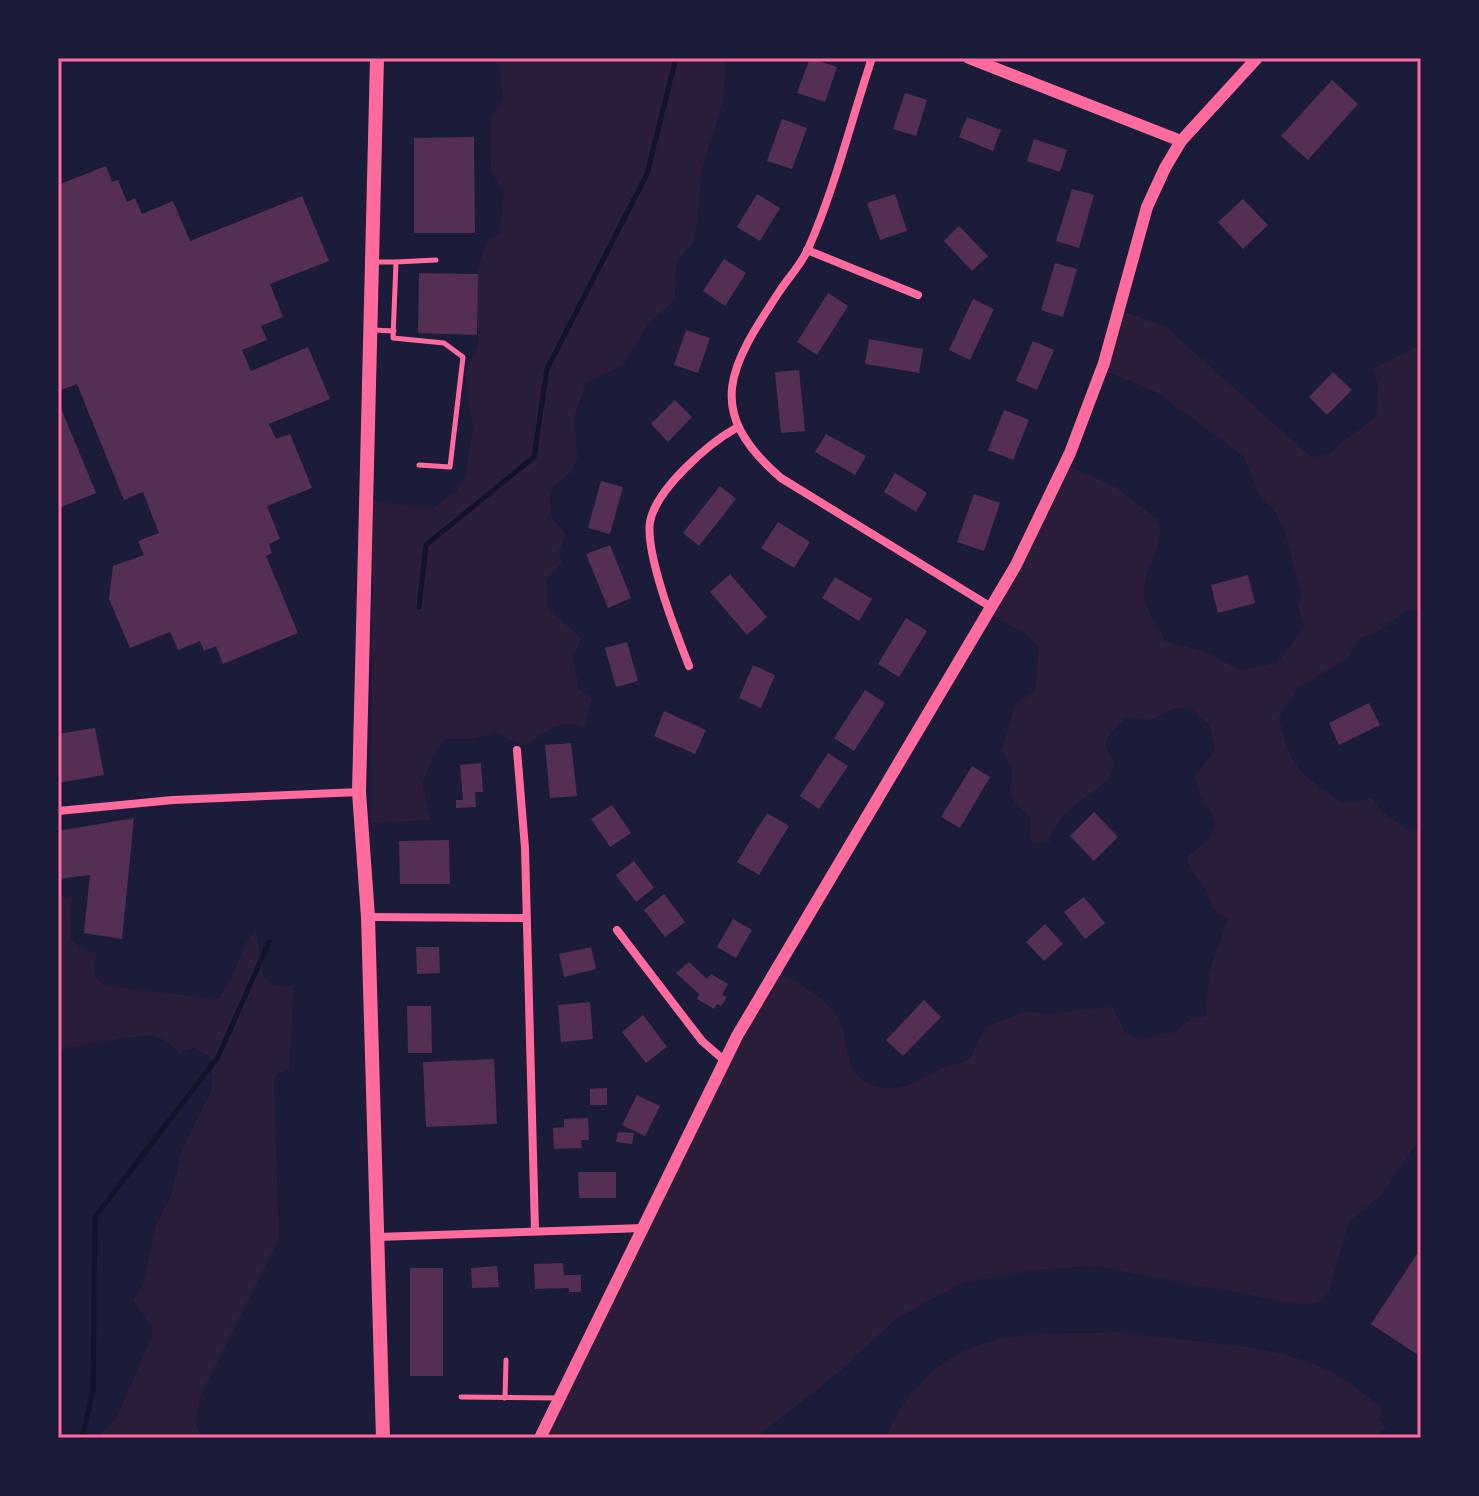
<svg xmlns="http://www.w3.org/2000/svg" width="1479" height="1496" font-family="'Roboto Condensed',sans-serif">
  <rect width="100%" height="100%" fill="#1b1b3a"/>
  <g fill="#2a1e3b">
    <path d="M480,58h247l-5,48 -20,62 -7,72 -19,23 -1,37 -26,23 -26,42 -37,18 -11,32 2,44 -6,13 -18,15 -3,10 1,19 15,19 -7,16 3,12 -16,17 2,28 34,31 -9,16 6,34 13,9 -7,31c-23,-14 -41,5 -60,17l-29,-13 -23,6h-27c-13,13 -15,27 -24,43l8,38 -59,3 2,-323 59,9 26,-19 7,-12 8,-51 -8,-53 13,-27 -1,-77 10,-29 13,-8 4,-42 -13,-19 -1,-53 13,-19 -4,-35 -6,-5z"/>
    <path d="M1118,310l47,16 146,131 19,-3c14,-15 30,-24 46,-37l2,-33 -5,-15 48,-24v265l-15,1 -30,22 -16,5 -12,20 -50,30 -19,29c10,51 23,58 64,87l29,-6 10,14 28,19 11,-2v308l-40,58 -32,27 -20,69 -11,11 -15,3 -209,-39 -60,4 -72,13 -65,35 -59,55 -83,65h-218l238,-467c21,9 51,27 64,48 11,20 2,58 37,67 38,11 57,-23 87,-23l8,-7 14,-29 42,-16 21,3 64,-8 13,26 13,7 35,-7 20,-14 13,-2 3,-44 19,-53 -16,-11c-3,-24 -22,-31 -25,-51 53,-40 16,-36 8,-80l20,-27 -5,-24 -20,-19 -18,2 -21,11 -24,-3 -16,15 -6,12c3,7 9,17 8,24 -1,22 -58,37 -64,75l-18,-1 -1,-25 -16,-15 -5,-13c7,-16 2,-25 -8,-38l15,-48 19,-12 4,-44 -16,-15 -35,-18 79,-149 49,22 42,33c10,27 -21,53 -13,81 4,13 14,27 20,40l39,10 36,19 37,-7 27,-36 -6,-21 4,-10 -18,-67 -11,-21 -13,-11 -16,-40 -86,-64 -57,-24z"/>
    <path d="M72,896l-2,43 11,10 16,4 -3,23 11,10 113,13c18,-21 20,-50 38,-69l7,46 11,10h20l-5,83 -12,5 -3,9 5,156 -78,156 -5,29 6,14h-105l19,-19 36,-83 -1,-11 -18,-25 10,-15 13,-60 16,-32 9,-41 31,-63 -1,-32 -16,-9 -16,5c-8,-8 -14,-14 -26,-17 -9,-2 -85,10 -95,15v-154z"/>
    <path d="M1120,1332c66,11 137,9 199,34 21,8 42,26 61,40l3,6 -4,7 7,9 -12,10h-487c6,-23 20,-40 36,-57 55,-56 123,-46 197,-49z"/>
  </g>
  <g fill="none" stroke-linecap="round" stroke-linejoin="round">
    <g stroke="#12122b" stroke-width="5">
      <polyline points="419,607 426,545 534,457 547,369 647,174 676,58"/>
      <polyline points="82,1438 93,1391 95,1217 218,1057 269,942"/>
    </g>
  </g>
  <g fill="#542f53">
    <polygon points="810,58 837,67 825,102 797,93"/>
    <polygon points="1332,80 1358,104 1308,160 1281,136"/>
    <polygon points="905,93 927,100 916,136 893,129"/>
    <polygon points="967,117 1001,130 993,151 959,137"/>
    <polygon points="782,119 807,128 792,169 767,161"/>
    <polygon points="474,137 475,233 414,233 414,138"/>
    <polygon points="1034,139 1067,150 1060,172 1027,161"/>
    <polygon points="106,166 112,182 118,180 127,202 135,198 142,214 173,201 190,241 302,196 329,261 270,284 283,317 261,326 267,340 242,350 251,371 308,347 330,399 269,424 276,439 290,434 312,488 267,506 280,539 269,544 272,553 266,556 298,633 223,664 216,646 204,651 200,641 178,650 170,632 130,648 109,599 113,566 144,555 138,541 159,533 143,492 124,500 77,384 58,391 58,185"/>
    <polygon points="1072,189 1094,195 1079,248 1056,241"/>
    <polygon points="757,194 780,208 760,241 737,227"/>
    <polygon points="895,194 907,231 880,240 867,203"/>
    <polygon points="1243,199 1268,225 1243,249 1218,222"/>
    <polygon points="959,226 988,256 972,271 944,241"/>
    <polygon points="724,259 746,273 725,306 703,291"/>
    <polygon points="1055,263 1077,269 1063,317 1041,310"/>
    <polygon points="419,273 478,274 477,335 418,333"/>
    <polygon points="828,293 848,306 817,355 797,342"/>
    <polygon points="973,299 994,309 970,360 949,350"/>
    <polygon points="686,330 710,338 698,373 674,365"/>
    <polygon points="869,339 923,349 919,373 865,364"/>
    <polygon points="1033,341 1054,350 1037,390 1016,381"/>
    <polygon points="799,370 805,431 781,433 775,372"/>
    <polygon points="1333,372 1352,390 1327,415 1309,397"/>
    <polygon points="675,400 692,417 668,442 651,424"/>
    <polygon points="58,401 96,493 59,508 58,505"/>
    <polygon points="1004,410 1029,420 1013,460 988,450"/>
    <polygon points="826,434 866,456 855,475 815,452"/>
    <polygon points="895,473 927,493 916,512 884,492"/>
    <polygon points="601,481 623,487 610,534 588,528"/>
    <polygon points="720,486 736,499 699,546 683,533"/>
    <polygon points="974,494 1000,503 984,551 957,542"/>
    <polygon points="778,522 810,542 794,568 761,548"/>
    <polygon points="610,545 631,598 608,608 586,554"/>
    <polygon points="730,574 767,617 747,635 710,592"/>
    <polygon points="1248,575 1255,603 1218,613 1211,585"/>
    <polygon points="835,577 872,599 859,621 822,598"/>
    <polygon points="906,618 927,631 899,677 878,664"/>
    <polygon points="627,642 638,681 616,687 605,648"/>
    <polygon points="753,665 775,675 761,708 739,698"/>
    <polygon points="865,690 885,703 854,751 834,738"/>
    <polygon points="1369,703 1380,725 1339,745 1329,723"/>
    <polygon points="664,711 706,730 695,754 654,736"/>
    <polygon points="95,728 104,775 58,783 58,734"/>
    <polygon points="571,743 577,796 550,798 545,745"/>
    <polygon points="828,753 848,766 819,809 800,796"/>
    <polygon points="481,763 483,792 475,792 476,807 456,808 456,800 463,800 460,765"/>
    <polygon points="972,766 990,777 960,828 941,817"/>
    <polygon points="612,805 631,833 610,847 591,819"/>
    <polygon points="1094,812 1118,837 1094,861 1070,836"/>
    <polygon points="767,813 789,826 759,875 737,862"/>
    <polygon points="134,818 122,939 84,933 90,875 58,879 58,831"/>
    <polygon points="449,840 450,884 400,884 399,841"/>
    <polygon points="634,861 654,888 636,902 616,875"/>
    <polygon points="664,894 685,922 665,937 644,910"/>
    <polygon points="1084,897 1105,923 1085,939 1064,912"/>
    <polygon points="733,919 752,930 736,958 717,947"/>
    <polygon points="1045,924 1063,944 1044,961 1026,942"/>
    <polygon points="416,947 439,947 440,973 417,974"/>
    <polygon points="591,947 596,969 564,977 559,954"/>
    <polygon points="689,962 707,979 711,974 728,984 722,995 727,997 721,1006 717,1004 714,1009 697,999 699,994 676,973"/>
    <polygon points="924,1000 941,1017 903,1056 886,1040"/>
    <polygon points="590,1002 593,1039 561,1042 558,1005"/>
    <polygon points="407,1006 431,1006 432,1053 408,1053"/>
    <polygon points="643,1015 667,1047 646,1063 622,1032"/>
    <polygon points="494,1059 497,1124 426,1127 423,1062"/>
    <polygon points="607,1088 607,1105 590,1105 590,1089"/>
    <polygon points="637,1095 660,1106 645,1136 622,1125"/>
    <polygon points="588,1118 589,1140 581,1140 582,1148 554,1149 553,1128 564,1127 564,1119"/>
    <polygon points="618,1132 634,1133 632,1144 616,1142"/>
    <polygon points="578,1172 616,1172 616,1198 579,1198"/>
    <polygon points="1421,1248 1421,1357 1371,1324"/>
    <polygon points="563,1263 564,1275 581,1275 581,1292 569,1292 569,1288 535,1289 534,1264"/>
    <polygon points="497,1266 499,1287 472,1288 471,1268"/>
    <rect x="410" y="1268" width="33" height="108"/>
  </g>
  <g fill="none" stroke-linecap="round" stroke-linejoin="round">
    <g stroke="#ff6b9d" stroke-width="5">
      <polyline points="375,262 396,262"/>
      <polyline points="373,330 394,331"/>
      <polyline points="419,465 450,467 463,357 444,343 393,338 396,262 436,260"/>
      <polyline points="461,1397 560,1398"/>
      <polyline points="505,1398 506,1360"/>
    </g>
    <g stroke="#ff6b9d" stroke-width="8">
      <path d="M872,58c-21,63 -37,130 -64,191 -6,14 -18,27 -27,40 -50,76 -80,120 0,189l210,129"/>
      <polyline points="807,250 918,295"/>
      <path d="M689,666c-12,-31 -44,-112 -39,-144 6,-33 58,-78 86,-94"/>
      <polyline points="517,750 525,848 535,1231"/>
      <polyline points="58,811 173,800 359,792"/>
      <polyline points="368,917 525,918"/>
      <polyline points="617,930 702,1041 725,1061"/>
      <polyline points="377,1237 644,1228"/>
    </g>
    <g stroke="#ff6b9d" stroke-width="12">
      <polyline points="969,58 1181,141"/>
      <polyline points="540,1438 737,1036 1016,565 1070,453 1104,363 1147,207 1165,168 1181,141 1257,58"/>
    </g>
    <polyline stroke="#ff6b9d" stroke-width="14" points="377,58 359,792 368,917 383,1438"/>
  </g>
  <rect width="1479" height="1496" fill="none" stroke="#1b1b3a" stroke-width="120"/>
  <rect x="60" y="60" width="1359" height="1376" fill="none" stroke="#ff6b9d" stroke-width="3"/>
</svg>
